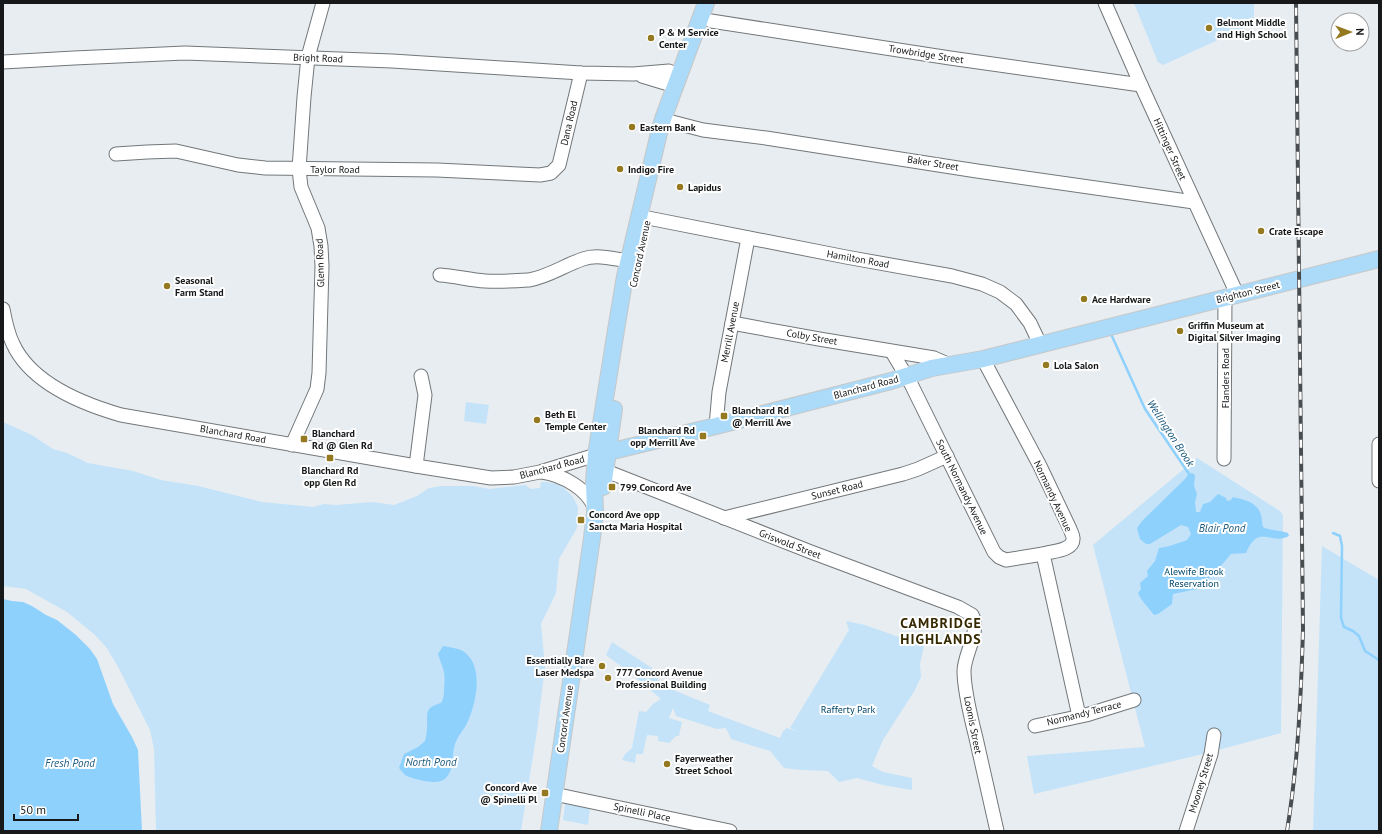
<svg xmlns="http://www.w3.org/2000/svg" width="1382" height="834" font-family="'PT Sans',sans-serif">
  <rect width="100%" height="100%" fill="#e8edf1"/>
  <g fill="#c4e3f9">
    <polygon points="1134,3 1254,3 1254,20 1251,25 1163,65 1158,62"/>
    <polygon points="466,402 489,405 486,424 464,421"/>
    <polygon points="3,422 32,435 53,449 67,453 88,463 133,471 161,480 198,486 262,502 313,507 324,504 336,505 373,502 394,505 417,496 429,488 442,486 473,486 489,489 525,485 531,489 540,488 541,482 547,482 557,484 564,488 573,497 578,507 577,528 559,559 556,593 541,624 545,667 537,731 521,831 156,831 154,749 150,730 117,665 106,647 95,635 67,612 26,589 3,586"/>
    <polygon points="1197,458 1280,511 1283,515 1281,733 1203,754 1034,794 1027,756 1145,747 1093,545"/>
    <polygon points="1322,546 1379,580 1379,831 1313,831"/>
    <polygon points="846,621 865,625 924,646 920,664 921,677 915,690 883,740 872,766 883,772 912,778 912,790 883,785 857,778 839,782 828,771 801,770 784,768 770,751 731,739 726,728 717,729 676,716 673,708 669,718 682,722 679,736 676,736 669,743 658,741 658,736 647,735 643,754 636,754 635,763 622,760 625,754 632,748 639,711 646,712 653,704 661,699 634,676 606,655 612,642 652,668 661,685 710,705 708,711 780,738 783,731 787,728 798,732 790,728 849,630"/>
    <polygon points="565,804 590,808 588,825 563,820"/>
  </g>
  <g fill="#8fd1fd">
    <path d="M1192,473l3,2 -1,11 3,8 -2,8 1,10h4l3,-8 7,-2 8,-8 8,4 1,3 4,-1 2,-3c11,3 24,4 28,18 1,3 1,8 2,12 8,4 17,3 25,6l1,3c-18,10 -30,-14 -43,17l-15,1 -18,21 -16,14 -24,5 -1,10 -14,10 -4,1 -13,-16 -3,-6 3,-4 -1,-6 8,-7 -1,-5 8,-10 4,-13c10,-1 19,-5 28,-8l4,-6 -3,-7 -7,-2 -31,19h-4l-6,-5 -3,-11 5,-7 42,-41 5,-6z"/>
    <polygon points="3,599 12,601 23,602 32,606 46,615 57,620 76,635 90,649 97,659 113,704 132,737 138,750 142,831 3,831"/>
    <path d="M443,646c6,1 13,2 18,4 25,13 15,56 5,75 -4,7 -8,11 -11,19 -4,12 0,29 -12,36 -7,5 -31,-1 -38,-5 -2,-2 -4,-5 -6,-7l5,-14 14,-7 7,-6c1,-4 2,-9 2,-13 1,-14 -4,-20 14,-25 3,-5 3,-8 3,-15 2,-17 -1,-18 -6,-34z"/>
  </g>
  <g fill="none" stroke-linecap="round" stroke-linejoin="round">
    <g stroke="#8fd1fd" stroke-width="2.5">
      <polyline points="1111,334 1145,409 1189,474 1189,477"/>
      <polyline points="1333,533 1340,536 1342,546 1341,618 1344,627 1353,631 1359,636 1365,651 1379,660"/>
    </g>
    <defs>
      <g id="minor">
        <polyline points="1105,3 1141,85 1237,294"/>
        <polyline points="711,21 950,58 1141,85"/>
        <polyline points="3,62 74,58 185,53 392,61 581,73 633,74 669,71 678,78"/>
        <polyline points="642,76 665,83 678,78"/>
        <polyline points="672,122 703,130 766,138 977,171 1194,202"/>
        <polyline points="116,154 147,152 176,151 238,165 265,168 437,170 540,175 551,173 559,165 581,73"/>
        <polyline points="648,218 846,257 952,276 982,284 1000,292 1016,304 1030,323 1040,344"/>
        <path d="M440,275c15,1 30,5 45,6 15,1 29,0 44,-1 19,-3 36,-15 54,-21 14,-5 31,0 46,2"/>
        <path d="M3,309c2,11 5,25 10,35 18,39 70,60 108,71l295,51 75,12 23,-1 26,-5 56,-17"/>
        <polyline points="732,323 819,339 934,358 950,365"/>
        <polyline points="892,352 911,384 994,552 999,557 1006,560 1043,554"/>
        <path d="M983,359l57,107 30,63c1,3 3,6 3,9 1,13 -21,13 -30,16l36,162"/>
        <polyline points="716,426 719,392 748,238"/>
        <polyline points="1379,444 1379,481"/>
        <polyline points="292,445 317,389 319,373 322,266 321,246 318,228 301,187 299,169 304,97 308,57 323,3"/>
        <polyline points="1224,459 1225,297"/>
        <polyline points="416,466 425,395 421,376"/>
        <path d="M606,471l205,81 147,55 14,8c9,16 -8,39 -8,56 0,20 7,47 12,67 7,31 14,62 21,93"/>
        <path d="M542,472c20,3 47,17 53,38"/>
        <polyline points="724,518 903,474 918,469 947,456"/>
        <polyline points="1035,726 1086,715 1134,700"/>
        <polyline points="554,794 730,831"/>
        <polyline points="1186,831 1211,754 1214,735"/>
      </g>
      <g id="major">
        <polyline points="596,455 716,426 848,392 891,381 932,368 983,359 1379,259"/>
        <polyline points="603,487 614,409"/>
        <polyline points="549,831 592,538 595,512 594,482 596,455 616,330 625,276 659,133 663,119 706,3"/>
      </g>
    </defs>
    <use href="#minor" stroke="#72777a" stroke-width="15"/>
    <use href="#major" stroke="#c7c8c8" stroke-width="18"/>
    <use href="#minor" stroke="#fff" stroke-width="13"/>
    <use href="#major" stroke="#acdaf9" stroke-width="16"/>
    <defs>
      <path id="rail" d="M1287,831c11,-67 14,-134 16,-202l-7,-626"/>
    </defs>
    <use href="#rail" stroke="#4a4d4f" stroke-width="4"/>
    <use href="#rail" stroke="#fff" stroke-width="2.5" stroke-dasharray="8" stroke-linecap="butt"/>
  </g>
  <g fill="#947920" stroke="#fff" stroke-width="1.5">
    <circle cx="1209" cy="28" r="4"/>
    <circle cx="651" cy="38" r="4"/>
    <circle cx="632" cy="127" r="4"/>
    <circle cx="620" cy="169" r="4"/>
    <circle cx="680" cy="187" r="4"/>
    <circle cx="1261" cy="231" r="4"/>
    <circle cx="167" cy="286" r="4"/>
    <circle cx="1084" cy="299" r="4"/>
    <circle cx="1180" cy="331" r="4"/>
    <circle cx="1046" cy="365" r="4"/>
    <rect x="720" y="412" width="8" height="8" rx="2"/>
    <circle cx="537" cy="420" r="4"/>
    <rect x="699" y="432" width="8" height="8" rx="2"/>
    <rect x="300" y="435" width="8" height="8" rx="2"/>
    <rect x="326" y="454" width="8" height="8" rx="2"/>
    <rect x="608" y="483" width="8" height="8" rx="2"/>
    <rect x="577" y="516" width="8" height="8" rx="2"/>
    <circle cx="602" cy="666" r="4"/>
    <circle cx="608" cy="678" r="4"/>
    <circle cx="667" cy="764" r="4"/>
    <rect x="541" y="789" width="8" height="8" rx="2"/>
  </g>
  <g text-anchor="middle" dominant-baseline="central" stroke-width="4" stroke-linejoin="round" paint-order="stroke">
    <g font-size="10" font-weight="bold" fill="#161819" stroke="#fff" text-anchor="start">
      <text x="1217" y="22">Belmont Middle<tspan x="1217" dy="12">and High School</tspan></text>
      <text x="659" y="32">P &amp; M Service<tspan x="659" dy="12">Center</tspan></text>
      <text x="640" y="127">Eastern Bank</text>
      <text x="628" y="169">Indigo Fire</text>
      <text x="688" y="187">Lapidus</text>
      <text x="1269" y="231">Crate Escape</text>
      <text x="175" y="280">Seasonal<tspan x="175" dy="12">Farm Stand</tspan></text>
      <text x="1092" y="299">Ace Hardware</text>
      <text x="1188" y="325">Griffin Museum at<tspan x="1188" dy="12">Digital Silver Imaging</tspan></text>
      <text x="1054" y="365">Lola Salon</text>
      <text x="732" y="410">Blanchard Rd<tspan x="732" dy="12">@ Merrill Ave</tspan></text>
      <text x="545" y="414">Beth El<tspan x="545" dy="12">Temple Center</tspan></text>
      <text x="695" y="430" text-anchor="end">Blanchard Rd<tspan x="695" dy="12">opp Merrill Ave</tspan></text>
      <text x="312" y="433">Blanchard<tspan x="312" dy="12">Rd @ Glen Rd</tspan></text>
      <text x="330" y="470" text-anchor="middle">Blanchard Rd<tspan x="330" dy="12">opp Glen Rd</tspan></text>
      <text x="620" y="487">799 Concord Ave</text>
      <text x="589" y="514">Concord Ave opp<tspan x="589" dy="12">Sancta Maria Hospital</tspan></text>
      <text x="594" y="660" text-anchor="end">Essentially Bare<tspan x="594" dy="12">Laser Medspa</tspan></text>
      <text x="616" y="672">777 Concord Avenue<tspan x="616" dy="12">Professional Building</tspan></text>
      <text x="675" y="758">Fayerweather<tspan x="675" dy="12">Street School</tspan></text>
      <text x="537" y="787" text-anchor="end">Concord Ave<tspan x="537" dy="12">@ Spinelli Pl</tspan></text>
    </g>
    <g font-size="10" fill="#161819" stroke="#fff">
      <text transform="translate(926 54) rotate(9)">Trowbridge Street</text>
      <text transform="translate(318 58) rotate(2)">Bright Road</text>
      <text transform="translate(569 123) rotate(-77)">Dana Road</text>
      <text transform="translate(1170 149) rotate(66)">Hittinger Street</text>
      <text transform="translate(933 163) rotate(9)">Baker Street</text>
      <text x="335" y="169">Taylor Road</text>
      <text transform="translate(640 254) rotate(-78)">Concord Avenue</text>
      <text transform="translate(858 259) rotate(10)">Hamilton Road</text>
      <text transform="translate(320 263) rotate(-92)">Glenn Road</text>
      <text transform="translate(1248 292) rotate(-14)">Brighton Street</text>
      <text transform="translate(730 332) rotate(-79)">Merrill Avenue</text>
      <text transform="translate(812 337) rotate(10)">Colby Street</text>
      <text transform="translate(1225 378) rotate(-90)">Flanders Road</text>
      <text transform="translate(866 387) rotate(-15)">Blanchard Road</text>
      <text transform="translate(233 434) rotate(10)">Blanchard Road</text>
      <text transform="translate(552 467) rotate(-15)">Blanchard Road</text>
      <text transform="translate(962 487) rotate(64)">South Normandy Avenue</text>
      <text transform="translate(837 490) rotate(-14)">Sunset Road</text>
      <text transform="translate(1053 496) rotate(65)">Normandy Avenue</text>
      <text transform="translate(790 544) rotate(21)">Griswold Street</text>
      <text transform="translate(1084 713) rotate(-14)">Normandy Terrace</text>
      <text transform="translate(565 719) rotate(-82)">Concord Avenue</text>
      <text transform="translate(973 725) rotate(79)">Loomis Street</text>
      <text transform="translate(1201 783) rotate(-73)">Mooney Street</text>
      <text transform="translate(642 812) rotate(12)">Spinelli Place</text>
    </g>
    <g font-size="10" fill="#00466a" stroke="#fff">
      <text x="1194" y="571">Alewife Brook<tspan x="1194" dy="12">Reservation</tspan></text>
      <text x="848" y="709">Rafferty Park</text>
    </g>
    <g font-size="11" font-style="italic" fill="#1a597d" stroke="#fff">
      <text transform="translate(1171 433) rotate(57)">Wellington Brook</text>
      <text x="1222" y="528">Blair Pond</text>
      <text x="431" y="762">North Pond</text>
      <text x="70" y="763">Fresh Pond</text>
    </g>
    <g font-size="14" font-weight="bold" letter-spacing="1" fill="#362900" stroke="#fff">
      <text x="941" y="623">CAMBRIDGE<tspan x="941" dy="16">HIGHLANDS</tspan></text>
    </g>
  </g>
  <rect width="1382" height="834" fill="none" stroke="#161819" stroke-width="8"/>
  <g transform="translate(1350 32) rotate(89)"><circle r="19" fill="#ffffff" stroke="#a2a3a3"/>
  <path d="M0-3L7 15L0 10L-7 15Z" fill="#947920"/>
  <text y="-6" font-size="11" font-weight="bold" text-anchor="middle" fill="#161819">N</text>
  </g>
  <path d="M14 814v6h64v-6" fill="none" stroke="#161819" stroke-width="2"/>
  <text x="20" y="814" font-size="12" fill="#161819" stroke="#ffffff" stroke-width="3" paint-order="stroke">50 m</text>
</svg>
